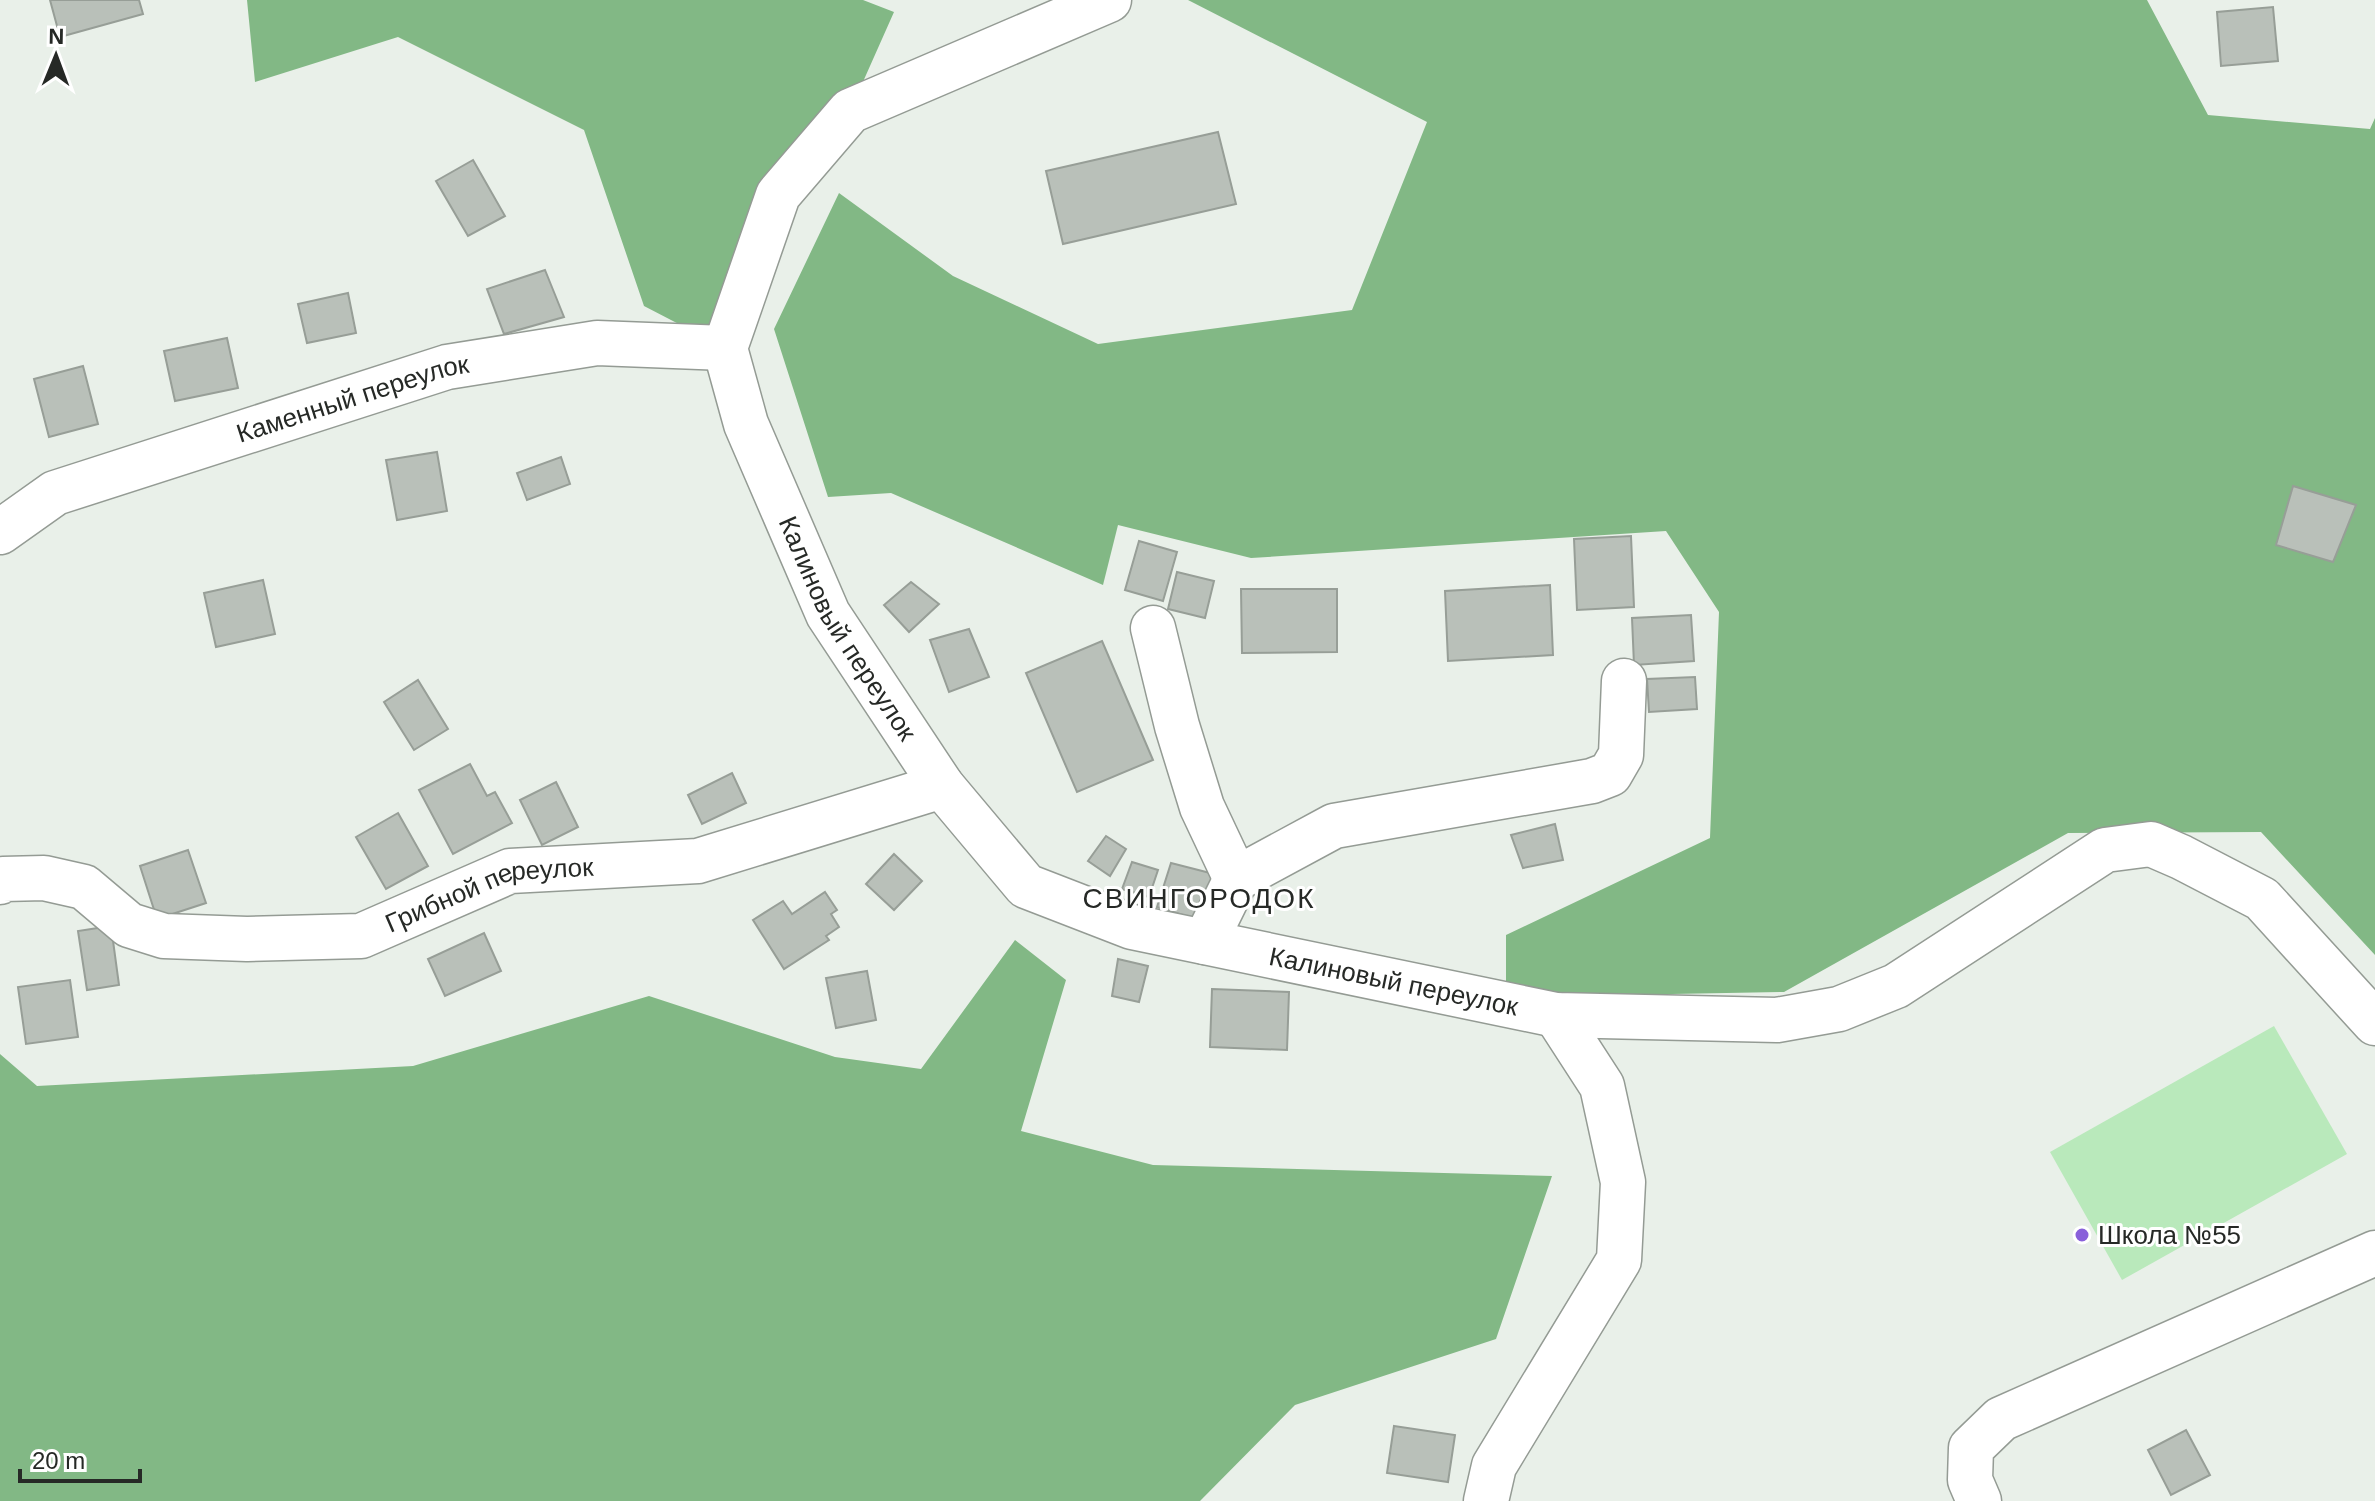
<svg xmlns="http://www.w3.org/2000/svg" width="2375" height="1501" font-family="Arial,sans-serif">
  <rect width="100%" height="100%" fill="#e9f0e9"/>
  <polygon fill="#b9e9bb" points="2274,1026 2347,1154 2122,1280 2050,1152"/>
  <g fill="#82b885">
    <polygon points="247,0 863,0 894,12 850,111 778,195 725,348 644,306 584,130 398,37 255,82"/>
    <polygon points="1188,0 2147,0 2208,115 2370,129 2375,118 2375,955 2261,832 2068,833 1784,992 1506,997 1506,935 1710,838 1719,612 1666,531 1251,558 1118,525 1103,585 891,493 828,497 774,329 839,193 953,276 1098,344 1352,310 1427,122"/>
    <polygon points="1015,940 1066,980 1021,1131 1153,1165 1552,1176 1496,1339 1295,1405 1200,1501 0,1501 0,1054 37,1086 413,1066 649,996 835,1057 921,1069"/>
  </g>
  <g fill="#b9c0b9" stroke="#979e97" stroke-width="2">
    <polygon points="50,0 139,0 143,14 60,37"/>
    <polygon points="2273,7 2278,61 2221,66 2217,12"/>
    <polygon points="1218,132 1236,204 1063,244 1046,171"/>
    <polygon points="473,160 505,216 468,236 436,181"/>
    <polygon points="545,270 564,317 504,334 487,289"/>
    <polygon points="348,293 356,333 307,343 298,304"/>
    <polygon points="227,338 238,388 175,401 164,351"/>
    <polygon points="83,366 98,424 49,437 34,379"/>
    <polygon points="437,452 447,511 397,520 386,460"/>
    <polygon points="561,457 570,484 527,500 517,473"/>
    <polygon points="2293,486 2356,505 2333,562 2276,545"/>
    <polygon points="1631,536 1634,607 1577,610 1574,539"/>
    <polygon points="1139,541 1177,552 1163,601 1125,590"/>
    <polygon points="1177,572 1214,581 1205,618 1168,609"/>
    <polygon points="263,580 275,634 216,647 204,593"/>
    <polygon points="911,582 939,604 909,632 884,605"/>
    <polygon points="1550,585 1553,655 1448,661 1445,591"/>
    <polygon points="1241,589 1337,589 1337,652 1242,653"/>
    <polygon points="1691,615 1694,661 1634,665 1632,618"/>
    <polygon points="969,629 989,677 949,692 930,640"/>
    <polygon points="1102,641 1153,760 1077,792 1026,673"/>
    <polygon points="1695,677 1697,709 1649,712 1647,679"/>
    <polygon points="418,680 448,729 414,750 384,702"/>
    <polygon points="470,764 487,796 495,792 512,823 453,854 419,790"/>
    <polygon points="732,773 746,803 702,824 688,795"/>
    <polygon points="556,782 578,827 542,845 520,800"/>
    <polygon points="398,813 428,866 386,889 356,837"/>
    <polygon points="1555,824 1563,860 1523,868 1511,835"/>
    <polygon points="1106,836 1126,849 1110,876 1088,861"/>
    <polygon points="188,850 206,903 157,919 140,866"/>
    <polygon points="894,854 922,881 894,910 866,884"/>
    <polygon points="1132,862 1158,870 1149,897 1122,889"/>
    <polygon points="1171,863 1214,874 1202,921 1157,907"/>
    <polygon points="825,892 837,910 831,914 839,927 826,936 829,940 784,969 753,920 783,901 792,914"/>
    <polygon points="111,926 119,985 87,990 78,931"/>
    <polygon points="484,933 501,971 445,996 428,959"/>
    <polygon points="1118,959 1148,966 1139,1002 1112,996"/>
    <polygon points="867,971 876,1020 836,1028 826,978"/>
    <polygon points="70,980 78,1037 26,1044 18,987"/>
    <polygon points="1212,989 1289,992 1287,1050 1210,1047"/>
    <polygon points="1394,1426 1455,1435 1448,1482 1387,1473"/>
    <polygon points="2186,1430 2210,1475 2171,1495 2148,1450"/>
  </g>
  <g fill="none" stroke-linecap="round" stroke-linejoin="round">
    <defs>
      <g id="minor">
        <path id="s1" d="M1109,0l-259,111 -72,84 -53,153 21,76 82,190 114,172 84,100 106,41 424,88 221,5 62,-11 57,-23 209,-136 46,-6 30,13 81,42 113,124"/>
        <path id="s2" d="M0,532l55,-39 392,-126 150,-24 128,5"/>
        <polyline points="1153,628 1177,726 1202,807 1236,879"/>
        <path id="s3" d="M0,882l3,-3 41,-1 40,9 45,38 35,11 83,3 114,-3 149,-65 188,-10 244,-75"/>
        <polyline points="1205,942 1236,879 1334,826 1592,781 1610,774 1621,755 1624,681"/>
        <polyline points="1486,1501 1494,1466 1619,1260 1623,1182 1602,1086 1556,1015"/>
        <polyline points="1979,1501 1970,1480 1971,1448 2001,1419 2375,1253"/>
      </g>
    </defs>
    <use href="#minor" stroke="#949b94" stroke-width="47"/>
    <use href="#minor" stroke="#fff" stroke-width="44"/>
  </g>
  <circle fill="#8960da" stroke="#fff" stroke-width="3" cx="2082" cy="1235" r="8"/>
  <g text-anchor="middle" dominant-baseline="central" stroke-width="6" stroke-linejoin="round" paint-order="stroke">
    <g font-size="26" fill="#262926" stroke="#fff">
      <text stroke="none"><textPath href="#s2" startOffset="380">Каменный переулок</textPath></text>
      <text stroke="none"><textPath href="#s1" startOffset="862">Калиновый переулок</textPath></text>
      <text stroke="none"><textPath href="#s3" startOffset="516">Грибной переулок</textPath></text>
      <text stroke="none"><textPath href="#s1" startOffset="1558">Калиновый переулок</textPath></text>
    </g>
    <g font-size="26" fill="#262926" stroke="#fff" text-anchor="start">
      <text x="2098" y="1235">Школа №55</text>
    </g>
    <g font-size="28" letter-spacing="2" fill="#262926" stroke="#fff">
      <text x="1199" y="898">СВИНГОРОДОК</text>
    </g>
  </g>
  <g transform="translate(56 56) rotate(1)" stroke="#ffffff" stroke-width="6" paint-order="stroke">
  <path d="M0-6L14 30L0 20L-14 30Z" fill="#262926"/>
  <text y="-12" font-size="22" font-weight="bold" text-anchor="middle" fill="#262926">N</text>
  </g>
  <path d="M20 1469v12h120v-12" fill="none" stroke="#262926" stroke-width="4"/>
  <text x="32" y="1469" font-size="24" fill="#262926" stroke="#ffffff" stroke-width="6" paint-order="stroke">20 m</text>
</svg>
